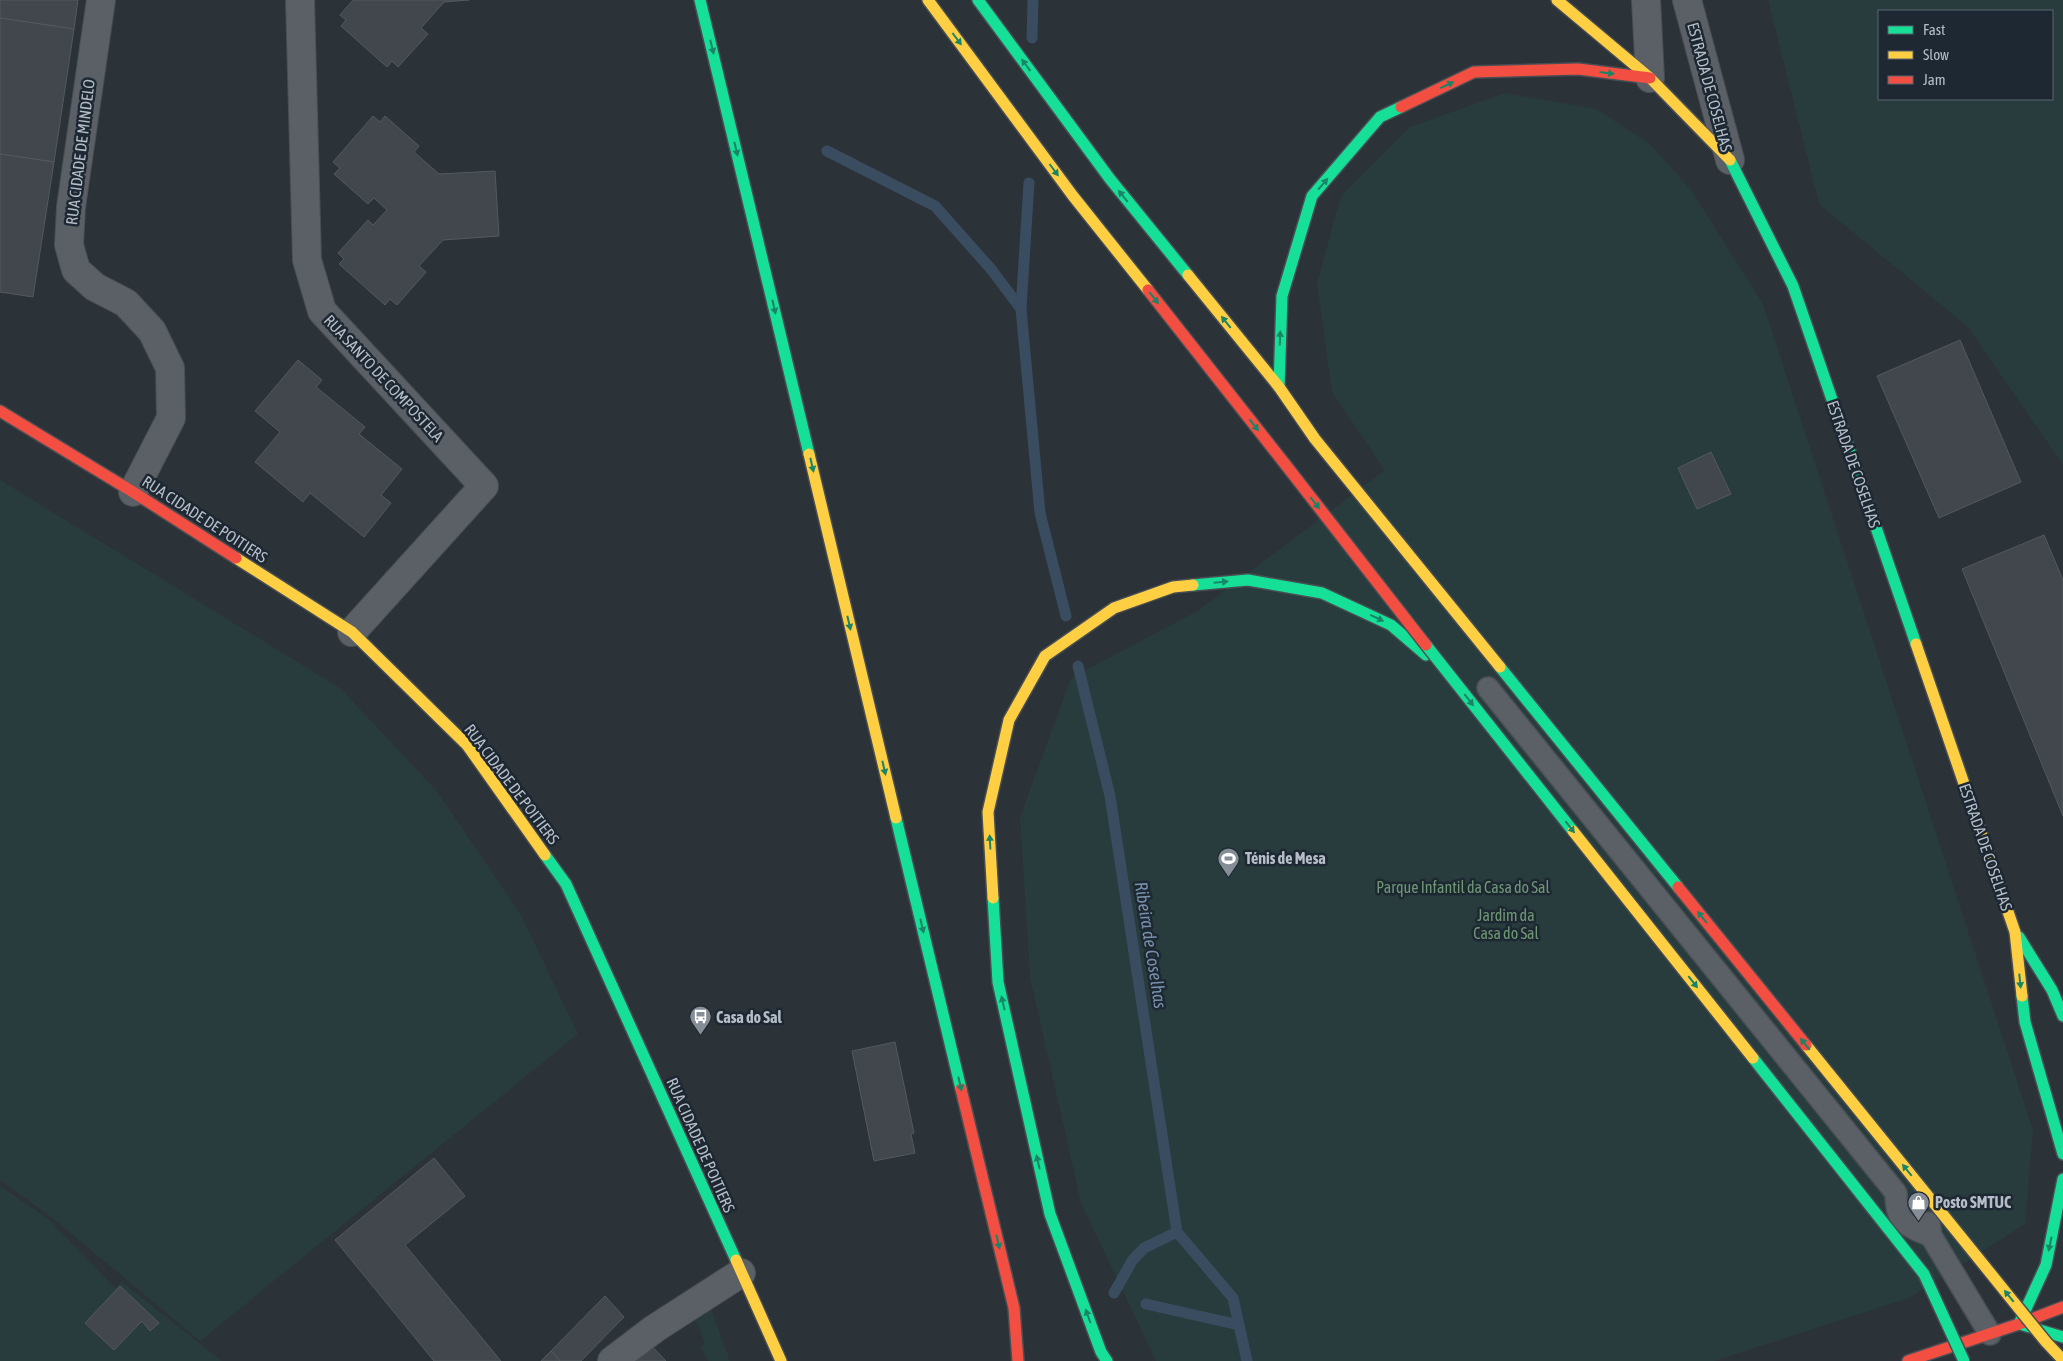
<svg xmlns="http://www.w3.org/2000/svg" width="2063" height="1361" font-family="'Asap Condensed',sans-serif">
  <rect width="100%" height="100%" fill="#2b3238"/>
  <g fill="#283c3d" fill-rule="evenodd">
    <path d="M1768,0h295v465l-95,-138 -149,-123zM1879,11h173v88h-173z"/>
    <polygon points="1505,93 1597,109 1651,145 1691,190 1763,304 2033,1130 2025,1224 1909,1298 1714,1361 1156,1361 1081,1203 1030,977 1020,817 1071,678 1199,610 1385,470 1332,392 1317,283 1341,196 1410,127"/>
    <polygon points="0,480 340,688 436,790 521,915 578,1034 200,1341 50,1216 0,1180"/>
    <polygon points="0,1186 48,1219 115,1288 122,1282 222,1361 0,1361"/>
    <polygon points="709,1304 730,1361 708,1361 700,1347 705,1344 693,1311"/>
  </g>
  <g fill="none" stroke-linecap="round" stroke-linejoin="round">
    <g stroke="#394c60" stroke-width="11">
      <polyline points="1032,38 1033,0"/>
      <polyline points="827,151 935,206 991,269 1021,309 1040,513 1066,616"/>
      <polyline points="1021,309 1029,183"/>
      <polyline points="1078,666 1110,796 1177,1232"/>
      <polyline points="1114,1293 1132,1261 1144,1248 1177,1232 1233,1298 1247,1361"/>
      <polyline points="1146,1304 1239,1325"/>
    </g>
  </g>
  <g fill="#42474d" stroke="#53595f">
    <polygon points="0,0 78,0 74,29 0,18"/>
    <polygon points="353,0 469,0 444,2 421,28 428,34 398,67 392,61 387,67 341,26 346,20 340,15"/>
    <polygon points="0,18 74,29 54,162 0,154"/>
    <polygon points="373,116 380,122 385,116 419,146 414,152 439,174 495,171 499,236 443,240 419,266 426,272 397,305 390,299 385,305 339,264 344,259 338,253 368,220 373,225 387,210 374,198 368,204 334,174 340,168 333,162"/>
    <polygon points="0,154 54,162 33,297 0,292"/>
    <polygon points="1960,340 2021,482 1939,518 1877,376"/>
    <polygon points="298,360 322,380 316,387 365,427 359,434 402,469 381,495 391,503 364,537 310,493 303,502 255,462 280,432 255,411"/>
    <polygon points="1711,452 1731,494 1697,509 1678,468"/>
    <polygon points="2044,535 2063,580 2063,816 1962,569"/>
    <polygon points="895,1042 914,1133 911,1134 915,1153 874,1161 852,1051"/>
    <polygon points="434,1158 465,1196 405,1245 501,1361 434,1361 335,1240"/>
    <polygon points="120,1286 159,1323 150,1331 142,1321 114,1350 85,1323"/>
    <polygon points="605,1296 624,1317 581,1361 560,1361 551,1351"/>
    <polygon points="646,1340 666,1361 624,1361"/>
    <polygon points="551,1351 560,1361 541,1361"/>
  </g>
  <g fill="none" stroke-linecap="round" stroke-linejoin="round">
    <defs>
      <g id="lane">
        <path d="M1488,688l408,505c0,30 9,32 35,43"/>
        <polyline points="1929,1223 1931,1236 1990,1334"/>
      </g>
      <g id="street">
        <polyline points="101,0 71,207 69,245 76,270 95,287 126,303 152,331 170,368 171,418 133,492"/>
        <polyline points="300,0 307,260 322,311 484,486 352,632"/>
        <polyline points="1646,0 1650,78"/>
        <polyline points="1687,0 1730,160"/>
        <polyline points="612,1361 654,1329 741,1273"/>
      </g>
      <g id="fast">
        <polyline points="700,0 809,454"/>
        <polyline points="978,0 1110,179 1188,275"/>
        <polyline points="1730,160 1793,286 1916,644"/>
        <polyline points="1279,387 1282,296 1312,196 1380,117 1401,107"/>
        <polyline points="1193,585 1248,580 1322,593 1391,625 1426,655"/>
        <polyline points="896,818 961,1089"/>
        <polyline points="545,855 566,884 736,1260"/>
        <polyline points="993,898 998,982 1050,1214 1101,1352 1107,1361"/>
        <polyline points="2019,937 2052,990 2063,1016"/>
        <polyline points="2022,996 2025,1022 2063,1154"/>
        <polyline points="2019,1324 2046,1265 2063,1179"/>
        <polyline points="2023,1325 2063,1337"/>
      </g>
      <g id="slow">
        <polyline points="928,0 1073,196 1148,290"/>
        <polyline points="1557,0 1650,78 1730,160"/>
        <polyline points="1188,275 1279,387 1315,439"/>
        <polyline points="809,454 896,818"/>
        <polyline points="236,558 352,632 467,745 545,855"/>
        <polyline points="1916,644 2015,932 2022,996"/>
        <polyline points="993,898 988,812 1009,720 1045,656 1114,608 1173,587 1193,585"/>
        <polyline points="736,1260 781,1361"/>
      </g>
      <g id="jam">
        <polyline points="1401,107 1474,72 1578,69 1650,78"/>
        <polyline points="1148,290 1285,464"/>
        <polyline points="0,411 133,492 236,558"/>
        <polyline points="961,1089 1014,1308 1018,1361"/>
        <polyline points="1908,1361 2019,1324 2063,1307"/>
      </g>
    </defs>
    <use href="#lane" stroke="#484e53" stroke-width="24"/>
    <use href="#street" stroke="#484e53" stroke-width="30"/>
    <use href="#fast" stroke="#484e53" stroke-width="14"/>
    <use href="#slow" stroke="#484e53" stroke-width="14"/>
    <use href="#jam" stroke="#484e53" stroke-width="14"/>
    <use href="#lane" stroke="#5b6066" stroke-width="21"/>
    <use href="#street" stroke="#5b6066" stroke-width="28"/>
    <use href="#fast" stroke="#16e098" stroke-width="11"/>
    <use href="#slow" stroke="#ffcf43" stroke-width="11"/>
    <use href="#jam" stroke="#f24e42" stroke-width="11"/>
    <defs>
      <g id="fast-bridge">
        <polyline points="1426,645 1573,831"/>
        <polyline points="1500,667 1678,887"/>
        <polyline points="1753,1058 1924,1274 1964,1361"/>
      </g>
      <g id="slow-bridge">
        <polyline points="1315,439 1500,667"/>
        <polyline points="1573,831 1753,1058"/>
        <polyline points="1806,1045 2046,1342 2063,1360"/>
      </g>
      <g id="jam-bridge">
        <polyline points="1285,464 1426,645"/>
        <polyline points="1678,887 1806,1045"/>
      </g>
    </defs>
    <use href="#fast-bridge" stroke="#484e53" stroke-width="14" stroke-linecap="butt"/>
    <use href="#slow-bridge" stroke="#484e53" stroke-width="14" stroke-linecap="butt"/>
    <use href="#jam-bridge" stroke="#484e53" stroke-width="14" stroke-linecap="butt"/>
    <use href="#fast-bridge" stroke="#16e098" stroke-width="11"/>
    <use href="#slow-bridge" stroke="#ffcf43" stroke-width="11"/>
    <use href="#jam-bridge" stroke="#f24e42" stroke-width="11"/>
  </g>
  <defs><path id="oneway-solid" d="M-6-.8H1V-3.2L6.5 0L1 3.2V.8H-6Z" transform="scale(1.25)"/></defs>
  <g fill="#1a8466">
    <use href="#oneway-solid" transform="translate(957 39) rotate(53)"/>
    <use href="#oneway-solid" transform="translate(712 47) rotate(76)"/>
    <use href="#oneway-solid" transform="translate(1026 65) rotate(-126)"/>
    <use href="#oneway-solid" transform="translate(1607 73) rotate(7)"/>
    <use href="#oneway-solid" transform="translate(1447 85) rotate(-25)"/>
    <use href="#oneway-solid" transform="translate(736 149) rotate(77)"/>
    <use href="#oneway-solid" transform="translate(1054 170) rotate(53)"/>
    <use href="#oneway-solid" transform="translate(1323 184) rotate(-49)"/>
    <use href="#oneway-solid" transform="translate(1123 196) rotate(-129)"/>
    <use href="#oneway-solid" transform="translate(1154 298) rotate(52)"/>
    <use href="#oneway-solid" transform="translate(774 307) rotate(77)"/>
    <use href="#oneway-solid" transform="translate(1226 322) rotate(-129)"/>
    <use href="#oneway-solid" transform="translate(1280 338) rotate(-88)"/>
    <use href="#oneway-solid" transform="translate(1254 425) rotate(52)"/>
    <use href="#oneway-solid" transform="translate(812 465) rotate(77)"/>
    <use href="#oneway-solid" transform="translate(1315 503) rotate(52)"/>
    <use href="#oneway-solid" transform="translate(1221 582) rotate(-5)"/>
    <use href="#oneway-solid" transform="translate(1377 618) rotate(25)"/>
    <use href="#oneway-solid" transform="translate(849 623) rotate(77)"/>
    <use href="#oneway-solid" transform="translate(1469 700) rotate(52)"/>
    <use href="#oneway-solid" transform="translate(884 768) rotate(77)"/>
    <use href="#oneway-solid" transform="translate(1570 827) rotate(52)"/>
    <use href="#oneway-solid" transform="translate(990 842) rotate(-93)"/>
    <use href="#oneway-solid" transform="translate(1702 917) rotate(-129)"/>
    <use href="#oneway-solid" transform="translate(922 926) rotate(77)"/>
    <use href="#oneway-solid" transform="translate(2020 981) rotate(84)"/>
    <use href="#oneway-solid" transform="translate(1693 982) rotate(52)"/>
    <use href="#oneway-solid" transform="translate(1003 1003) rotate(-103)"/>
    <use href="#oneway-solid" transform="translate(1805 1044) rotate(-129)"/>
    <use href="#oneway-solid" transform="translate(960 1084) rotate(77)"/>
    <use href="#oneway-solid" transform="translate(1038 1162) rotate(-103)"/>
    <use href="#oneway-solid" transform="translate(1907 1170) rotate(-129)"/>
    <use href="#oneway-solid" transform="translate(998 1242) rotate(77)"/>
    <use href="#oneway-solid" transform="translate(2050 1244) rotate(102)"/>
    <use href="#oneway-solid" transform="translate(2009 1296) rotate(-129)"/>
    <use href="#oneway-solid" transform="translate(1088 1316) rotate(-110)"/>
  </g>
  <defs>
    <symbol id="stadium-pin" viewBox="-11 -11 22 30"><path d="M0 17L-7.5 6A9.5 9.5 0 1 1 7.5 6Z" fill="#858d96" stroke="#1e2833"/><path d="M0-5a6.5 5 0 1 0 0 10a6.5 5 0 1 0 0-10ZM-3.5-1.8h7v3.6h-7Z" fill="#fff"/></symbol>
    <symbol id="bus-pin" viewBox="-11 -11 22 30"><path d="M0 17L-7.5 6A9.5 9.5 0 1 1 7.5 6Z" fill="#858d96" stroke="#1e2833"/><path d="M-5-6H5V4H4V6H2V4H-2V6H-4V4H-5ZM-3.5-4V0h7V-4ZM-3.5 1.2v1.5H-2V1.2ZM2 1.2v1.5H3.5V1.2Z" fill="#fff"/></symbol>
    <symbol id="shop-pin" viewBox="-11 -11 22 30"><path d="M0 17L-7.5 6A9.5 9.5 0 1 1 7.5 6Z" fill="#858d96" stroke="#1e2833"/><path d="M-5-2.5h2.3a2.7 3.5 0 0 1 5.4 0H5L5.5 6h-11ZM-1.5-2.5h3a1.5 2.3 0 0 0-3 0Z" fill="#fff"/></symbol>
  </defs>
  <g fill-rule="evenodd">
    <use href="#stadium-pin" x="1216" y="846" width="25" height="34"/>
    <use href="#bus-pin" x="688" y="1004" width="25" height="34"/>
    <use href="#shop-pin" x="1906" y="1190" width="25" height="34"/>
  </g>
  <g text-anchor="middle" dominant-baseline="central" stroke-width="5" stroke-linejoin="round" paint-order="stroke">
    <g font-size="16" fill="#b5bec8" stroke="#1e2833">
      <text transform="translate(1710 87) rotate(75)">ESTRADA DE COSELHAS</text>
      <text transform="translate(80 152) rotate(-83)">RUA CIDADE DE MINDELO</text>
      <text transform="translate(384 378) rotate(47)">RUA SANTO DE COMPOSTELA</text>
      <text transform="translate(1854 464) rotate(71)">ESTRADA DE COSELHAS</text>
      <text transform="translate(205 519) rotate(33)">RUA CIDADE DE POITIERS</text>
      <text transform="translate(512 784) rotate(53)">RUA CIDADE DE POITIERS</text>
      <text transform="translate(1986 847) rotate(71)">ESTRADA DE COSELHAS</text>
      <text transform="translate(701 1145) rotate(66)">RUA CIDADE DE POITIERS</text>
    </g>
    <g font-size="16" font-weight="bold" fill="#b5bec8" stroke="#1e2833" text-anchor="start">
      <text x="1245" y="858">Ténis de Mesa</text>
      <text x="716" y="1017">Casa do Sal</text>
      <text x="1935" y="1202">Posto SMTUC</text>
    </g>
    <g font-size="16" fill="#6e9874" stroke="#1e2833">
      <text x="1463" y="887">Parque Infantil da Casa do Sal</text>
      <text x="1506" y="915">Jardim da<tspan x="1506" dy="18">Casa do Sal</tspan></text>
    </g>
    <g font-size="18" font-style="italic" fill="#7791aa" stroke="#1e2833">
      <text transform="translate(1151 945) rotate(81)">Ribeira de Coselhas</text>
    </g>
  </g>
  <rect x="1878" y="10" width="175" height="90" fill="#1e2833" stroke="#5a646f"/>
  <rect x="1888" y="26" width="25" height="8" fill="#16e098" stroke="#5a646f"/>
  <text x="1923" y="35" font-size="15" fill="#b5bec8">Fast</text>
  <rect x="1888" y="51" width="25" height="8" fill="#ffcf43" stroke="#5a646f"/>
  <text x="1923" y="60" font-size="15" fill="#b5bec8">Slow</text>
  <rect x="1888" y="76" width="25" height="8" fill="#f24e42" stroke="#5a646f"/>
  <text x="1923" y="85" font-size="15" fill="#b5bec8">Jam</text>
</svg>
